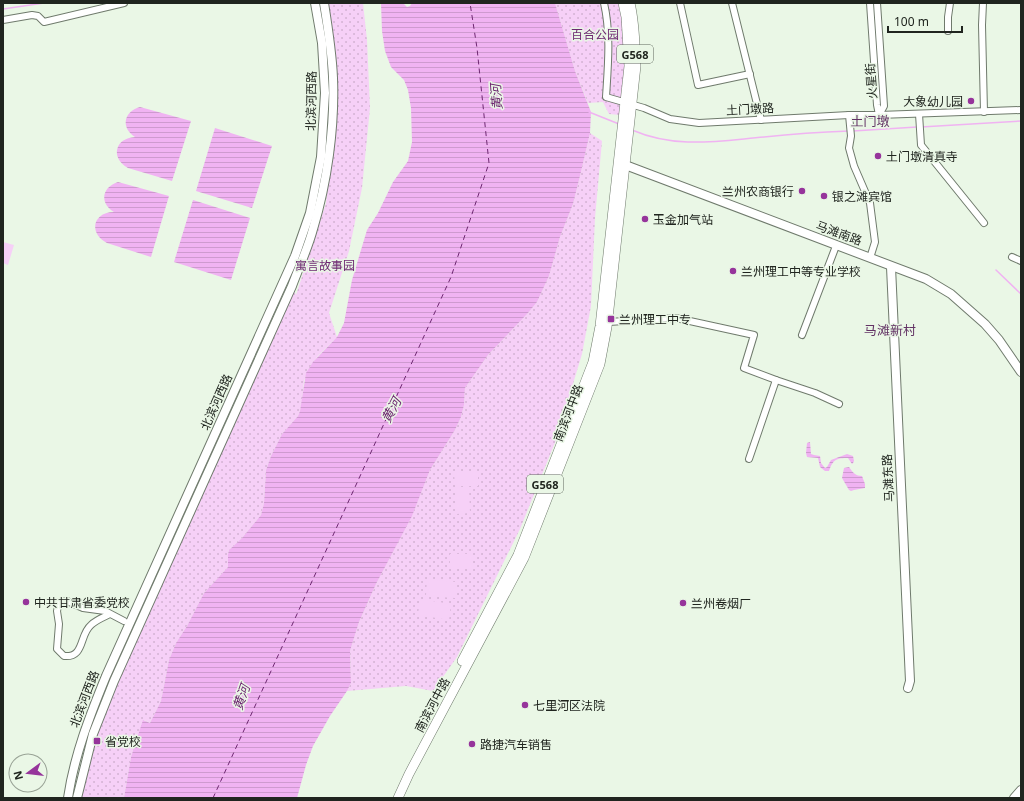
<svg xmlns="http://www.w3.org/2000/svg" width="1024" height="801" font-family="'Noto Sans','Noto Sans SC',sans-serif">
  <defs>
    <pattern id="green-dots" width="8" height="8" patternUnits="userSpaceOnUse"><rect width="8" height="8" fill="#f6d0f7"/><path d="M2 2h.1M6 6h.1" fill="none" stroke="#d3b2d3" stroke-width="1.8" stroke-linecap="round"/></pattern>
    <pattern id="water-rules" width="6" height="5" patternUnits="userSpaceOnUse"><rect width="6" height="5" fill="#f0b3f2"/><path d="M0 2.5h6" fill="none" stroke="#ce9acf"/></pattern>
  </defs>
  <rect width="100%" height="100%" fill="#eaf7e6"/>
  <g fill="url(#green-dots)">
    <polygon points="328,3 363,3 367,40 370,108 362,188 349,251 329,313 337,337 318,356 309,368 304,381 302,401 300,411 298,416 282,434 271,456 266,470 264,503 261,515 242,538 229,550 228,554 228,567 204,593 187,626 176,643 169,660 161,701 150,723 144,720 131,757 124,798 77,798 93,734 292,286 296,295 326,203 337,92"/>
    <polygon points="555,3 619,3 624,27 625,71 620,115 609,114 603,102 588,103 575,71"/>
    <polygon points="590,133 602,141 595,218 591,306 582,354 556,440 520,529 457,657 433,691 406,686 347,691 351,683 351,675 350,651 359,622 376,584 412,515 430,470 455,430 461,417 464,405 465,388 488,355 528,313 537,302 549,276 560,237 573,204 580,176"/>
  </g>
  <g fill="#f6d0f7">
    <polygon points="3,242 14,245 8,265 3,263"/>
    <polygon points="454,472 478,472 478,486 455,486"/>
    <polygon points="455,489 469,489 470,513 456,514"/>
    <rect x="450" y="554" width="23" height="15"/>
    <polygon points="427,579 456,582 455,598 426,596"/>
    <polygon points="420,599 451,604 449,620 418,615"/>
  </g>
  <g fill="url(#water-rules)">
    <polygon points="381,3 403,3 407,7 410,6 412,3 555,3 575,71 591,112 590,133 580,176 573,204 560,237 549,276 537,302 528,313 488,355 465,388 464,405 461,417 455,430 430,470 412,516 376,584 359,622 350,651 351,683 347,691 330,716 313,746 306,765 297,798 124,798 131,757 143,720 150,723 161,701 169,660 176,643 187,626 204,593 228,567 228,554 229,550 242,538 261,515 264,503 266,470 271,456 282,434 298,416 300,411 306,373 313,362 337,337 344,323 352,280 367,230 378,213 393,182 408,161 412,142 411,108 408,90 404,80 391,67 385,51 382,31"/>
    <path d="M140,107l51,14 -19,60 -44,-13c-18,-10 -13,-30 7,-31 -14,-9 -12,-25 5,-30z"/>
    <polygon points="215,128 272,146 252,208 196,191"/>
    <path d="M118,182l51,14 -18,61 -44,-14c-19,-10 -14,-31 7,-31 -15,-9 -12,-25 4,-30z"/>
    <polygon points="193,200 250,218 231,280 174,262"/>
    <path d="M810,442l1,12 3,1 6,1 1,7 4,5 2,-1 4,-7 16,-6 6,2 1,5 -1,2 -1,1 -4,-6c-11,0 -15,1 -19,13h-4l-5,-4 -2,-9 -11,-1 -1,-4 1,-10z"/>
    <path d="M849,467c4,6 7,9 13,9l3,8v4l-11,2 -3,1 -2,-1 -7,-12 2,-10z"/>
  </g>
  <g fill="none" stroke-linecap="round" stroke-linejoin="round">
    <g stroke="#f0b3f2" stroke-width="1.5">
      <polyline points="3,9 44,3"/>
      <polyline points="589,112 619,124"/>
      <polyline points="921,127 1021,121"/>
      <path d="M632,130c44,19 85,11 132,7 28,-3 57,-5 85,-6"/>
      <polyline points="853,131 917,127"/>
      <polyline points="996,270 1021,294"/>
    </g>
    <polyline stroke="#6e2771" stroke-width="1" stroke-dasharray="5 4" stroke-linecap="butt" points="213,798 451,277 489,163 477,48 470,3"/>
    <defs>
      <g id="minor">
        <path d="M604,3c7,31 4,62 2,94l38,11 26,11 29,4 150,-8h30l142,-5"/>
        <polyline points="680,3 698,85 750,74"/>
        <polyline points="732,3 761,120"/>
        <polyline points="870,3 877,105 879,115"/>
        <polyline points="877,3 884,106 879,115"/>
        <polyline points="983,3 982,25 984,112"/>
        <polyline points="3,20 32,15 38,16 44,22 124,3"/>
        <polyline points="948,31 948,17 950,3"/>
        <polyline points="919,114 921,145 984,223"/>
        <polyline points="849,115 851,136 849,148 854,166 870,203 875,242 870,258"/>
        <polyline points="1012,257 1021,261"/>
        <polyline points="608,322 676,318 754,335 744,368 776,380"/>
        <polyline points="802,335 836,246"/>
        <polyline points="749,459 776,380 815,393 839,404"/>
        <path d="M110,614c-6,3 -14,6 -19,11 -12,10 -6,33 -27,31l-7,-7 2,-25 -2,-13 2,-9 8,-1 16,7 22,3 19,10"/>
      </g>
      <g id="major">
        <polyline points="620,163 926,279 951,294 985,324 999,340 1021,372"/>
        <polyline points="891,267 910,681 908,688"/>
        <path d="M68,798c6,-42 22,-83 38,-122l189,-420 15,-43 11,-56 4,-64 -3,-50 -7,-40"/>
        <path d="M77,798l16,-64 21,-53 178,-395c7,-19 16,-38 21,-57 14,-46 22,-102 20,-151 -1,-25 -5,-50 -9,-75"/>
        <polyline points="1014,798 1021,790"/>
      </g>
      <g id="highway">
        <polyline points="462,661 518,555 593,362 600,326 629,66 626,17 623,3"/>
        <path d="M398,798l11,-24 115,-216 76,-194 7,-37 29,-261c-1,-21 -1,-42 -6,-63"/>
      </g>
    </defs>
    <use href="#minor" stroke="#6f7a6c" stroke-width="8"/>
    <use href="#major" stroke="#6f7a6c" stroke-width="10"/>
    <use href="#highway" stroke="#6f7a6c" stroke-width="10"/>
    <use href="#minor" stroke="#fff" stroke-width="6"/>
    <use href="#major" stroke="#fff" stroke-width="8"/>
    <use href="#highway" stroke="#fff" stroke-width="9"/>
  </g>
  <g fill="#96349b" stroke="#eaf7e6" stroke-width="1.5">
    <circle cx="971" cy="101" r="4"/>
    <circle cx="878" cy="156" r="4"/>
    <circle cx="802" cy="191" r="4"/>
    <circle cx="824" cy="196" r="4"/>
    <circle cx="645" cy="219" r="4"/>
    <circle cx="733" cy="271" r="4"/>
    <rect x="607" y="315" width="8" height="8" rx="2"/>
    <circle cx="26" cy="602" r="4"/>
    <circle cx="683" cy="603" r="4"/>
    <circle cx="525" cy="705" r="4"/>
    <rect x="93" y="737" width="8" height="8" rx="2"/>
    <circle cx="472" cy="744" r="4"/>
  </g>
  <g text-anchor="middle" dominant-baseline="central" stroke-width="3" stroke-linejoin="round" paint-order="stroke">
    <g fill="#eaf7e6" stroke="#5d645b" stroke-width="1">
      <rect x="617" y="45" width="36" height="18" rx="3"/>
      <rect x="527" y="475" width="36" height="18" rx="3"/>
    </g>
    <g font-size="11" font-weight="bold" fill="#20251f">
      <text x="635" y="54">G568</text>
      <text x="545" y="484">G568</text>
    </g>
    <g font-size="12" fill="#6e2872" stroke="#eaf7e6">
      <text x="595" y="34">百合公园</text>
      <text x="325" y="265">寓言故事园</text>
    </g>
    <g font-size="12" fill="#20251f" stroke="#eaf7e6">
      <text transform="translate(871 81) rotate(-94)">火星街</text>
      <text transform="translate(311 101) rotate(-89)">北滨河西路</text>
      <text transform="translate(750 109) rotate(-3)">土门墩路</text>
      <text transform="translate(839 233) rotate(20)">马滩南路</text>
      <text transform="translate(216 402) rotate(-66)">北滨河西路</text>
      <text transform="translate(568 413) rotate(-69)">南滨河中路</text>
      <text transform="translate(888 478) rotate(-93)">马滩东路</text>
      <text transform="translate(84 699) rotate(-69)">北滨河西路</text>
      <text transform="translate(432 705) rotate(-62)">南滨河中路</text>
    </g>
    <g font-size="12" fill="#20251f" stroke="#eaf7e6" text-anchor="start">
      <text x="963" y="101" text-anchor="end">大象幼儿园</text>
      <text x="886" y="156">土门墩清真寺</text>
      <text x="794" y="191" text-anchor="end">兰州农商银行</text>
      <text x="832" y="196">银之滩宾馆</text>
      <text x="653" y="219">玉金加气站</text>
      <text x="741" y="271">兰州理工中等专业学校</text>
      <text x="619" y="319">兰州理工中专</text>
      <text x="34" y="602">中共甘肃省委党校</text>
      <text x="691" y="603">兰州卷烟厂</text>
      <text x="533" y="705">七里河区法院</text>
      <text x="105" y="741">省党校</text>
      <text x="480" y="744">路捷汽车销售</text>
    </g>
    <g font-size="13" font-style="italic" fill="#6e2771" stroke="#eaf7e6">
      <text transform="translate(496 97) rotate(-94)">黄河</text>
      <text transform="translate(391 410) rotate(-62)">黄河</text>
      <text transform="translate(241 697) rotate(-71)">黄河</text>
    </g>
    <g font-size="13" fill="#633365" stroke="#eaf7e6">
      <text x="870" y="121">土门墩</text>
      <text x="890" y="330">马滩新村</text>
    </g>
  </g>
  <rect width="1024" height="801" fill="none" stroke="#20251f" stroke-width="8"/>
  <g transform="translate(28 773) rotate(255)"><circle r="19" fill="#eaf7e6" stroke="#99a396"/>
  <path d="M0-3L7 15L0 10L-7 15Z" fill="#96349b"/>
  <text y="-6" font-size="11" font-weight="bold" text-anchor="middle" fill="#20251f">N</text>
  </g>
  <path d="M888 26v6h74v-6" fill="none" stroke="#20251f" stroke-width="2"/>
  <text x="894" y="26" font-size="12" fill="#20251f" stroke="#eaf7e6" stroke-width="3" paint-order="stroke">100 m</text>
</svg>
